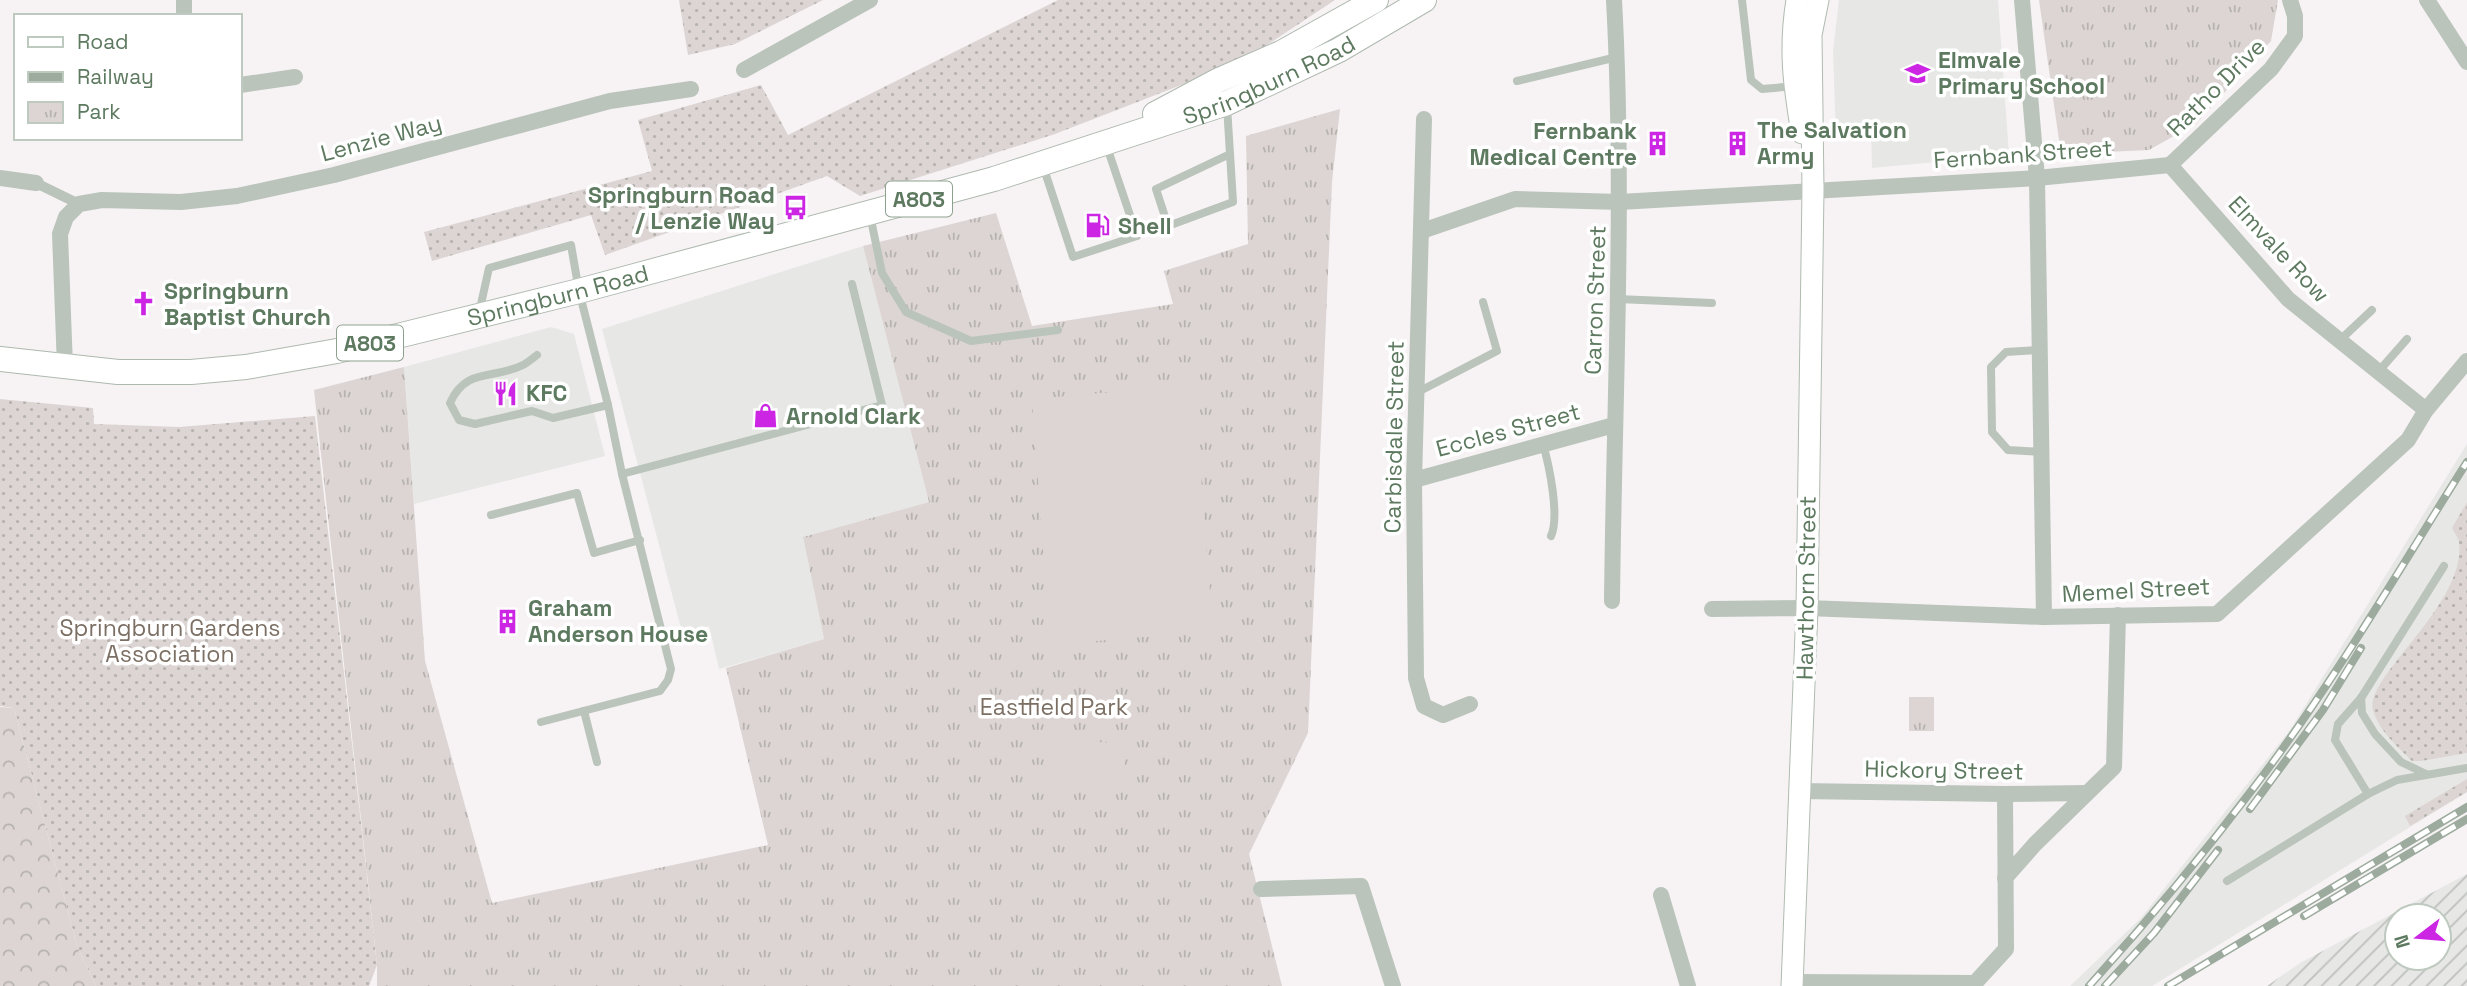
<svg xmlns="http://www.w3.org/2000/svg" width="2467" height="986" font-family="'Space Grotesk',sans-serif">
  <defs>
    <pattern id="industrial-furrows" width="10" height="10" patternUnits="userSpaceOnUse" patternTransform="scale(1.75)"><rect width="10" height="10" fill="#e7e7e6"/><path d="M-1 1l2-2M0 10L10 0M9 11l2-2" fill="none" stroke="#bec0be"/></pattern>
    <pattern id="grass-dots" width="8" height="8" patternUnits="userSpaceOnUse" patternTransform="scale(1.75)"><rect width="8" height="8" fill="#dcd5d3"/><path d="M2 2h.1M6 6h.1" fill="none" stroke="#b6b2ae" stroke-width="1.8" stroke-linecap="round"/></pattern>
    <pattern id="forest-crowns" width="20" height="18" patternUnits="userSpaceOnUse" patternTransform="scale(1.75)"><rect width="20" height="18" fill="#dcd5d3"/><path d="M2 6a3 3 0 1 1 6 0M12 15a3 3 0 1 1 6 0" fill="none" stroke="#b6b2ae"/></pattern>
    <pattern id="park-tufts" width="24" height="20" patternUnits="userSpaceOnUse" patternTransform="scale(1.75)"><rect width="24" height="20" fill="#dcd5d3"/><path d="M3 7l-1-3M5 7V3M7 7l1-3M15 17l-1-3M17 17v-4M19 17l1-3" fill="none" stroke="#b6b2ae"/></pattern>
  </defs>
  <rect width="100%" height="100%" fill="#f7f3f5"/>
  <g fill="#e7e7e6">
    <polygon points="1839,0 1998,0 2009,155 1872,168 1871,133 1836,137 1833,51"/>
    <polygon points="863,246 929,502 803,537 824,639 719,669 709,626 682,632 602,329"/>
    <polygon points="551,327 574,334 605,456 414,504 404,367"/>
    <polygon points="2467,444 2467,792 2152,986 2070,986 2140,919 2290,730"/>
  </g>
  <path fill="url(#industrial-furrows)" fill-rule="evenodd" d="M2467,874v112h-200l33,-23zM2397,916h42v42h-42z"/>
  <g fill="url(#grass-dots)">
    <polygon points="679,0 823,0 735,44 688,55"/>
    <polygon points="1058,0 1335,0 1243,61 1055,134 860,196 827,176 605,255 591,215 432,261 424,232 652,171 638,120 761,85 788,135"/>
    <polygon points="0,399 93,408 94,424 179,427 315,416 377,965 369,986 96,986 77,946 14,708 0,706"/>
    <path d="M2467,502v251l-46,8h-9c-15,-15 -33,-30 -39,-51 -9,-33 94,-106 86,-168 -1,-5 -5,-10 -7,-14z"/>
    <polygon points="2467,779 2467,792 2410,826 2405,816"/>
  </g>
  <polygon fill="url(#forest-crowns)" points="0,707 14,708 77,946 96,986 0,986"/>
  <g fill="url(#park-tufts)">
    <polygon points="2039,0 2278,0 2271,41 2197,123 2149,150 2061,154"/>
    <polygon points="1340,109 1332,182 1308,733 1249,854 1282,986 377,986 377,965 314,390 404,367 425,661 492,903 768,845 726,668 824,639 803,537 929,502 863,246 996,213 1032,326 1173,304 1164,271 1248,244 1246,136"/>
    <rect x="1909" y="697" width="25" height="34"/>
  </g>
  <g fill="#dcd5d3">
    <polygon points="1194,385 1213,631 1050,645 1032,399"/>
    <polygon points="1046,738 1126,744 1123,791 1042,782"/>
  </g>
  <g fill="none" stroke-linecap="round" stroke-linejoin="round">
    <defs>
      <g id="secondary">
        <path d="M1797,0c-8,49 -3,85 5,133"/>
        <polyline points="1792,986 1807,608 1813,190 1811,35 1818,0"/>
      </g>
      <g id="primary">
        <polyline points="1155,114 1217,81 1281,53 1376,0"/>
        <path id="s1" d="M0,359l118,13h73l55,-5 91,-16 242,-60 415,-112 233,-76 112,-53 85,-50"/>
      </g>
    </defs>
    <use href="#secondary" stroke="#afbbb0" stroke-width="23"/>
    <use href="#primary" stroke="#aeb9af" stroke-width="26"/>
    <g stroke="#bac4bb" stroke-width="8">
      <polyline points="1742,0 1751,80 1762,89 1796,86"/>
      <polyline points="1517,81 1617,57"/>
      <polyline points="1227,106 1233,202 1168,226 1156,189 1230,154"/>
      <polyline points="1043,166 1073,257 1137,236 1106,144"/>
      <polyline points="870,215 882,273 906,312 971,341 1058,330"/>
      <polyline points="1618,299 1712,303"/>
      <polyline points="479,313 489,268 571,245 579,291 608,405 622,474 671,669 668,680 660,691 541,722"/>
      <polyline points="2339,341 2372,310"/>
      <polyline points="2039,350 2006,352 1991,367 1992,432 2008,450 2043,452"/>
      <path d="M537,355c-5,4 -10,8 -14,10 -30,15 -57,2 -73,38l9,17 16,4 57,-13 21,7 55,-13"/>
      <polyline points="2378,372 2407,339"/>
      <polyline points="1416,393 1497,351 1483,302"/>
      <path d="M1543,444c6,21 17,72 8,92"/>
      <polyline points="622,474 882,405 852,284"/>
      <polyline points="491,515 577,493 594,553 640,540"/>
      <polyline points="2361,698 2362,713 2375,734 2401,762 2426,774"/>
      <polyline points="584,711 597,762"/>
      <polyline points="2368,794 2335,740 2338,724 2361,698 2444,566"/>
      <polyline points="2227,881 2368,794 2397,780 2467,768"/>
    </g>
    <polyline stroke="#bac4bb" stroke-width="10" points="36,183 79,204"/>
    <g stroke="#bac4bb" stroke-width="16">
      <polyline points="2022,0 2037,178 2044,617"/>
      <polyline points="2427,0 2467,62"/>
      <polyline points="184,16 184,0"/>
      <polyline points="744,70 870,0"/>
      <polyline points="240,85 295,77"/>
      <polyline points="1424,119 1414,480 1416,678 1424,706 1443,715 1470,704"/>
      <polyline points="2170,165 2288,299 2426,410"/>
      <polyline points="2170,165 2271,69 2295,36 2295,16 2290,0"/>
      <polyline points="0,178 36,183"/>
      <polyline points="1422,231 1515,199 1620,202 2037,178 2170,165"/>
      <polyline points="65,367 60,234 66,217 79,204 102,200 181,202 237,196 334,175 610,101 691,89"/>
      <polyline points="1414,480 1614,425"/>
      <path d="M1612,601c2,-200 13,-401 2,-601"/>
      <polyline points="1712,609 1807,608 2044,617 2217,614 2408,440 2426,410 2467,361"/>
      <polyline points="1800,791 2005,794 2087,793"/>
      <polyline points="2005,878 2035,844 2114,767 2118,615"/>
      <polyline points="1261,889 1361,886 1393,986"/>
      <polyline points="1661,895 1688,986"/>
      <polyline points="1792,982 1975,983 2006,949 2005,794"/>
    </g>
    <use href="#secondary" stroke="#fff" stroke-width="21"/>
    <use href="#primary" stroke="#fff" stroke-width="24"/>
    <defs>
      <g id="rail">
        <polyline points="2250,809 2323,710 2361,648"/>
        <polyline points="2304,916 2467,819"/>
        <path d="M2089,986c58,-64 114,-131 166,-200 78,-102 143,-215 212,-324"/>
        <polyline points="2105,986 2154,933 2218,850"/>
        <polyline points="2168,986 2467,807"/>
      </g>
    </defs>
    <use href="#rail" stroke="#9cab9e" stroke-width="8"/>
    <use href="#rail" stroke="#fff" stroke-width="5" stroke-dasharray="16" stroke-linecap="butt"/>
  </g>
  <defs>
    <symbol id="school-bare" viewBox="-9 -9 18 18"><path d="M0-5L7-2L0 1L-7-2ZM-4 1L0 2.5L4 1V4Q0 6-4 4Z" fill="#cc26e4" stroke="#fff" stroke-width="2.5" paint-order="stroke"/></symbol>
    <symbol id="building-bare" viewBox="-9 -9 18 18"><path d="M-4-6H4V6H1V3H-1V6H-4ZM-2.5-4.3h1.7v1.8h-1.7ZM.8-4.3h1.7v1.8H.8ZM-2.5-1h1.7V.8h-1.7ZM.8-1h1.7V.8H.8Z" fill="#cc26e4" stroke="#fff" stroke-width="2.5" paint-order="stroke"/></symbol>
    <symbol id="bus-bare" viewBox="-9 -9 18 18"><path d="M-5-6H5V4H4V6H2V4H-2V6H-4V4H-5ZM-3.5-4V0h7V-4ZM-3.5 1.2v1.5H-2V1.2ZM2 1.2v1.5H3.5V1.2Z" fill="#cc26e4" stroke="#fff" stroke-width="2.5" paint-order="stroke"/></symbol>
    <symbol id="fuel-bare" viewBox="-9 -9 18 18"><path d="M-5.5-6h7V0h2V4h1.3V-2.5L3-4.5l.8-.8L6-3V5H2.5V1h-1V6h-7ZM-4.2-4.7v3.2H.2V-4.7Z" fill="#cc26e4" stroke="#fff" stroke-width="2.5" paint-order="stroke"/></symbol>
    <symbol id="church-bare" viewBox="-9 -9 18 18"><path d="M-1.2-6h2.4v3.5h3.3v2.4h-3.3V6h-2.4V-.1h-3.3v-2.4h3.3Z" fill="#cc26e4" stroke="#fff" stroke-width="2.5" paint-order="stroke"/></symbol>
    <symbol id="restaurant-bare" viewBox="-9 -9 18 18"><path d="M-5-6h1v4h1v-4h1v4h1v-4h1v5L-1.5 .5V6h-2V.5L-5-1ZM5-6V6H3V1.5H1.5Q1.5-4 5-6Z" fill="#cc26e4" stroke="#fff" stroke-width="2.5" paint-order="stroke"/></symbol>
    <symbol id="shop-bare" viewBox="-9 -9 18 18"><path d="M-5-2.5h2.3a2.7 3.5 0 0 1 5.4 0H5L5.5 6h-11ZM-1.5-2.5h3a1.5 2.3 0 0 0-3 0Z" fill="#cc26e4" stroke="#fff" stroke-width="2.5" paint-order="stroke"/></symbol>
  </defs>
  <g fill-rule="evenodd">
    <use href="#school-bare" x="1900" y="56" width="35" height="35"/>
    <use href="#building-bare" x="1720" y="126" width="35" height="35"/>
    <use href="#building-bare" x="1640" y="126" width="35" height="35"/>
    <use href="#bus-bare" x="778" y="190" width="35" height="35"/>
    <use href="#fuel-bare" x="1080" y="208" width="35" height="35"/>
    <use href="#church-bare" x="126" y="286" width="35" height="35"/>
    <use href="#restaurant-bare" x="488" y="376" width="35" height="35"/>
    <use href="#shop-bare" x="748" y="398" width="35" height="35"/>
    <use href="#building-bare" x="490" y="604" width="35" height="35"/>
  </g>
  <g text-anchor="middle" dominant-baseline="central" stroke-width="7" stroke-linejoin="round" paint-order="stroke">
    <g fill="#fff" stroke="#8ea18f" stroke-width="2">
      <rect x="886" y="181.5" width="66" height="35" rx="5"/>
      <rect x="337" y="325.5" width="66" height="35" rx="5"/>
    </g>
    <g font-size="21" font-weight="bold" fill="#5d795f">
      <text x="919" y="199">A803</text>
      <text x="370" y="343">A803</text>
    </g>
    <g font-size="23" font-weight="bold" fill="#5d795f" stroke="#fff" text-anchor="start">
      <text x="1938" y="60">Elmvale<tspan x="1938" dy="26">Primary School</tspan></text>
      <text x="1757" y="130">The Salvation<tspan x="1757" dy="26">Army</tspan></text>
      <text x="1637" y="131" text-anchor="end">Fernbank<tspan x="1637" dy="26">Medical Centre</tspan></text>
      <text x="775" y="195" text-anchor="end">Springburn Road<tspan x="775" dy="26">/ Lenzie Way</tspan></text>
      <text x="1118" y="226">Shell</text>
      <text x="164" y="291">Springburn<tspan x="164" dy="26">Baptist Church</tspan></text>
      <text x="526" y="393">KFC</text>
      <text x="786" y="416">Arnold Clark</text>
      <text x="528" y="608">Graham<tspan x="528" dy="26">Anderson House</tspan></text>
    </g>
    <g font-size="23" fill="#5d795f" stroke="#fff">
      <text stroke="none"><textPath href="#s1" startOffset="1311">Springburn Road</textPath></text>
      <text transform="translate(2216 87) rotate(-45)">Ratho Drive</text>
      <text transform="translate(381 138) rotate(-15)">Lenzie Way</text>
      <text transform="translate(2023 154) rotate(-4)">Fernbank Street</text>
      <text transform="translate(2279 249) rotate(47)">Elmvale Row</text>
      <text stroke="none"><textPath href="#s1" startOffset="567">Springburn Road</textPath></text>
      <text transform="translate(1595 300) rotate(-88)">Carron Street</text>
      <text transform="translate(1508 430) rotate(-15)">Eccles Street</text>
      <text transform="translate(1394 437) rotate(-89)">Carbisdale Street</text>
      <text transform="translate(1806 588) rotate(-89)">Hawthorn Street</text>
      <text transform="translate(2136 590) rotate(-3)">Memel Street</text>
      <text transform="translate(1944 770) rotate(1)">Hickory Street</text>
    </g>
    <g font-size="23" fill="#7c6f64" stroke="#fff">
      <text x="170" y="628">Springburn Gardens<tspan x="170" dy="26">Association</tspan></text>
      <text x="1054" y="707">Eastfield Park</text>
    </g>
  </g>
  <rect x="14" y="14" width="228" height="126" fill="#ffffff" stroke="#bec9bf" stroke-width="2"/>
  <rect x="28" y="37" width="35" height="10" fill="#ffffff" stroke="#bec9bf" stroke-width="2"/>
  <text x="77" y="49" font-size="21" fill="#5d795f">Road</text>
  <rect x="28" y="72" width="35" height="10" fill="#9cab9e" stroke="#bec9bf" stroke-width="2"/>
  <text x="77" y="84" font-size="21" fill="#5d795f">Railway</text>
  <rect x="28" y="102" width="35" height="21" fill="url(#park-tufts)" stroke="#bec9bf" stroke-width="2"/>
  <text x="77" y="119" font-size="21" fill="#5d795f">Park</text>
  <g transform="translate(2418 937) rotate(254)"><circle r="33" fill="#ffffff" stroke="#bec9bf" stroke-width="2"/>
  <path d="M0-5L12 26L0 18L-12 26Z" fill="#cc26e4"/>
  <text y="-10" font-size="19" font-weight="bold" text-anchor="middle" fill="#5d795f">N</text>
  </g>
</svg>
